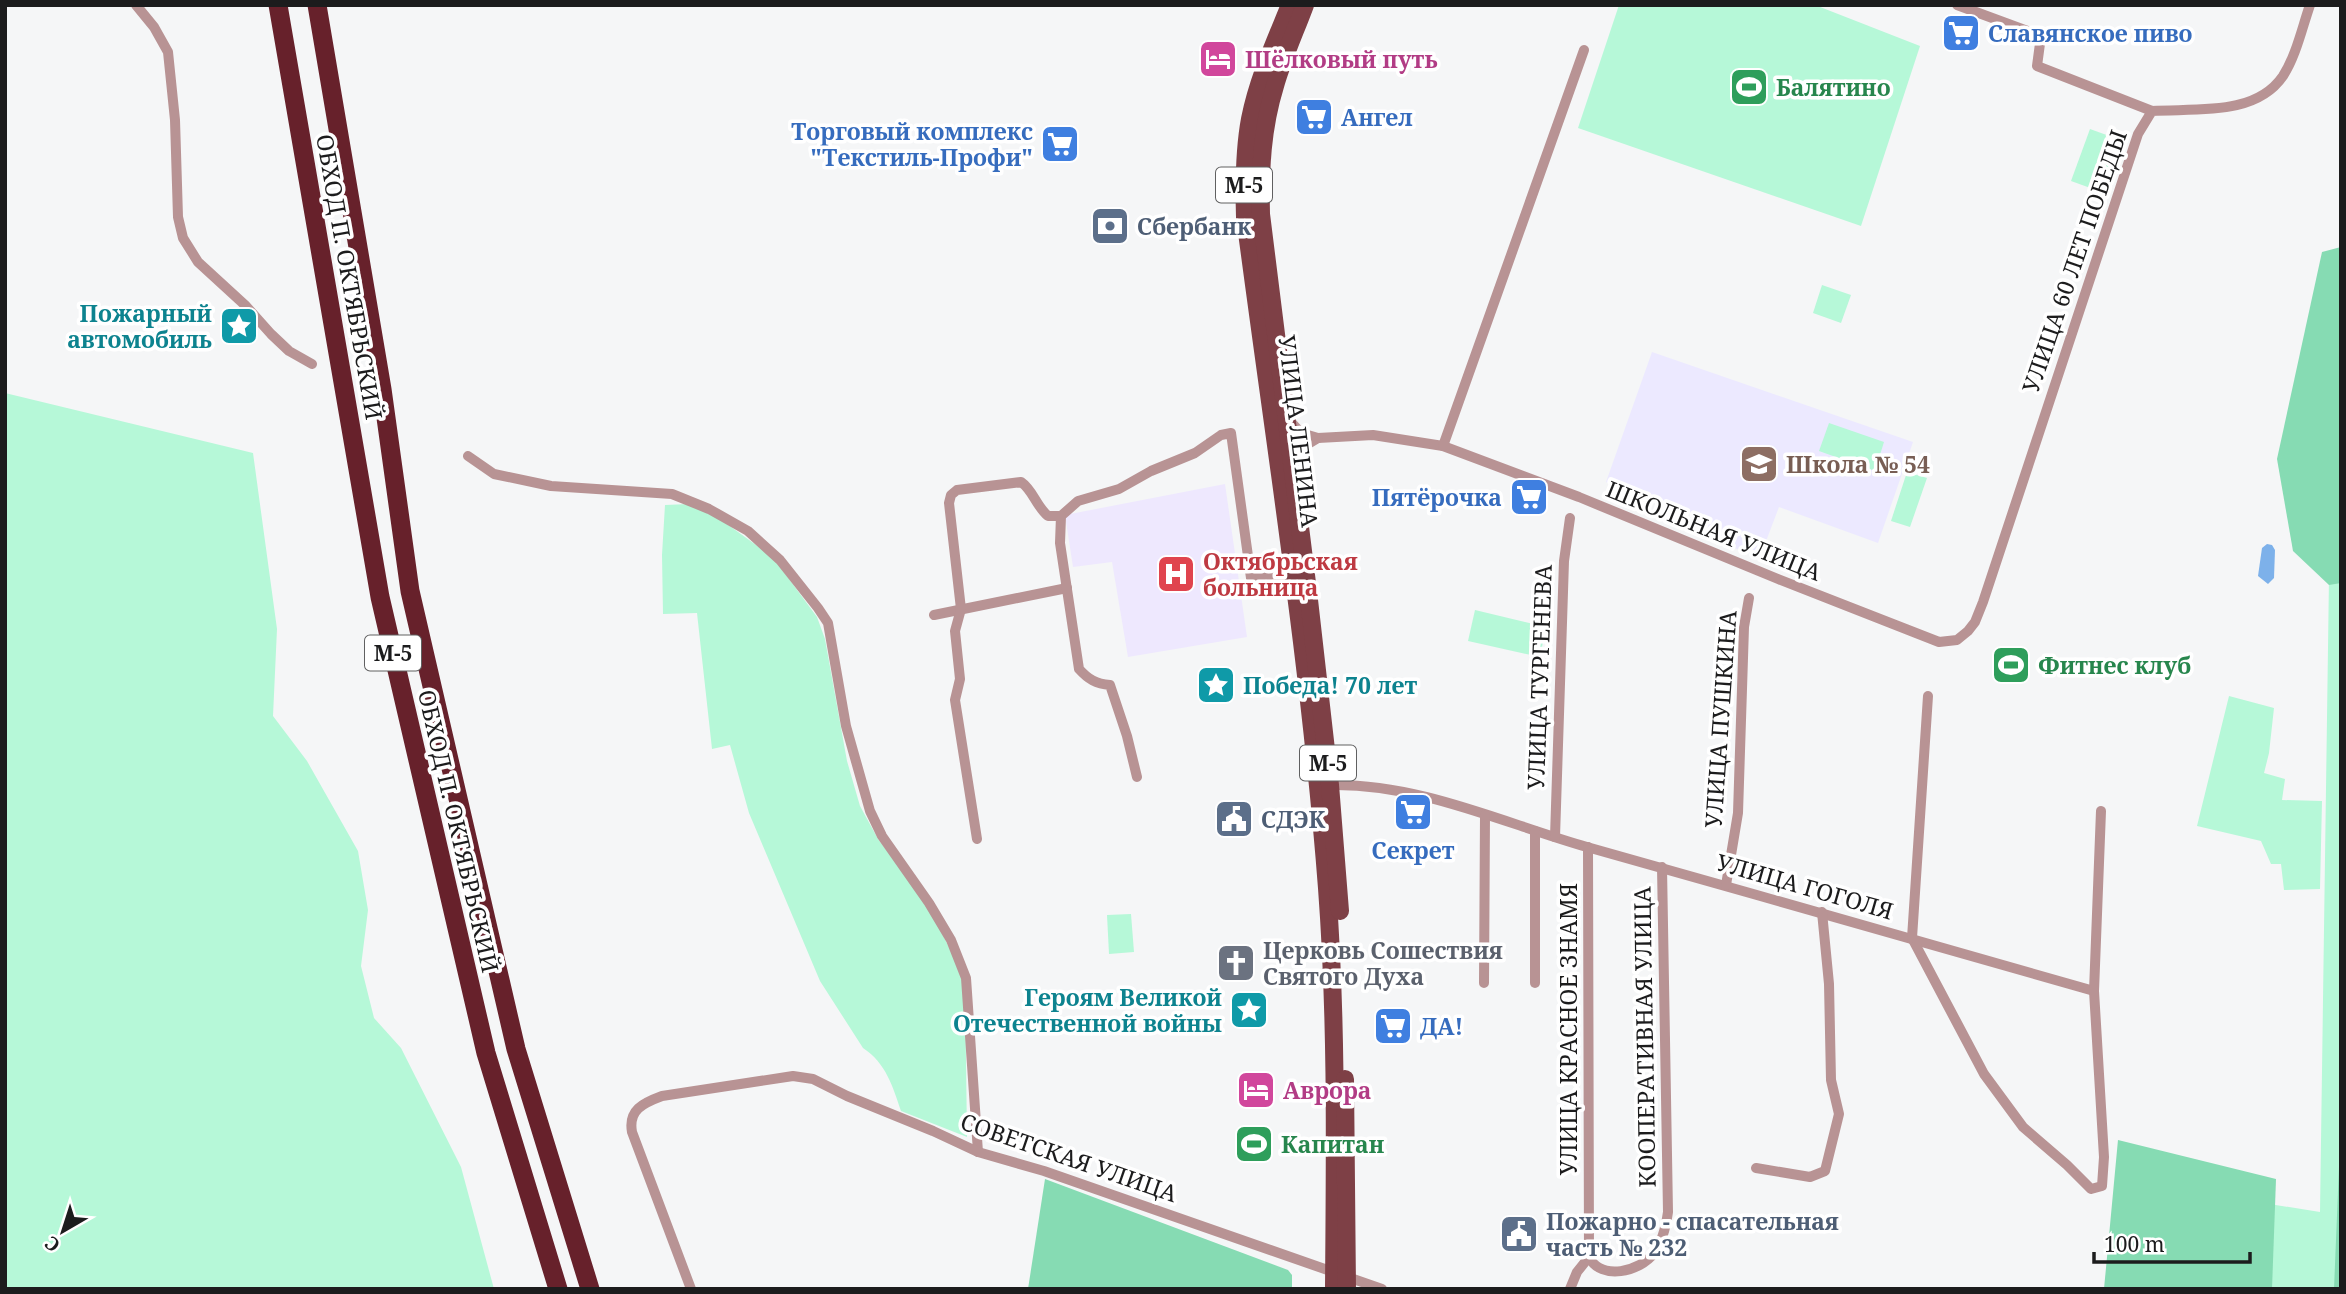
<svg xmlns="http://www.w3.org/2000/svg" width="2346" height="1294" font-family="'Noto Serif',serif">
  <rect width="100%" height="100%" fill="#f5f6f7"/>
  <polygon fill="#ece9ff" points="1652,352 1913,442 1878,543 1779,507 1760,557 1698,535 1704,517 1606,482"/>
  <polygon fill="#eee8fe" points="1225,484 1247,637 1128,657 1112,562 1073,567 1065,515"/>
  <g fill="#b6f8d8">
    <polygon points="1619,5 1815,5 1920,46 1861,226 1578,128"/>
    <polygon points="2090,129 2126,142 2107,194 2071,181"/>
    <polygon points="1822,285 1851,295 1841,323 1813,313"/>
    <polygon points="5,393 253,453 277,629 273,716 307,761 358,851 368,910 361,966 374,1018 401,1048 461,1167 494,1289 5,1289"/>
    <polygon points="1829,423 1884,442 1875,471 1819,451"/>
    <polygon points="1907,472 1927,478 1910,527 1891,521"/>
    <path d="M689,504l31,15 43,31 15,14 39,53 8,22 22,122 13,45 18,33 53,70 34,73 2,155 -66,-26c-8,-24 -15,-48 -38,-63l-43,-67 -71,-168 -19,-68 -18,4 -15,-136 -34,1 -1,-59 3,-50z"/>
    <polygon points="2341,555 2341,1289 2251,1289 2257,1202 2320,1212 2329,577"/>
    <polygon points="1475,610 1546,627 1540,657 1468,641"/>
    <polygon points="2229,696 2274,708 2269,753 2264,773 2285,779 2282,800 2322,801 2320,889 2284,890 2281,864 2271,864 2261,841 2197,826"/>
    <polygon points="1131,914 1134,952 1109,954 1107,915"/>
  </g>
  <g fill="#86dbb3">
    <polygon points="2341,247 2341,583 2329,585 2293,551 2277,459 2322,252"/>
    <polygon points="2341,1118 2341,1289 2334,1289"/>
    <polygon points="2118,1140 2276,1179 2272,1289 2104,1289"/>
    <polygon points="1045,1179 1288,1270 1292,1275 1292,1289 1028,1289"/>
  </g>
  <polygon fill="#7db1ea" points="2267,544 2272,545 2275,550 2274,578 2268,584 2258,576 2262,548"/>
  <g fill="none" stroke-linecap="round" stroke-linejoin="round">
    <g stroke="#b89394" stroke-width="10">
      <polyline points="136,5 154,27 168,52 175,120 178,217 183,238 198,262 246,306 271,334 289,351 312,364"/>
      <polyline points="1957,5 2041,36 2037,66 2152,111"/>
      <path d="M1288,419l13,14 17,5 55,-3 70,11 136,51 199,82 161,63 18,-2 11,-9 7,-9 8,-20 155,-468 14,-23c42,-3 103,6 131,-35 13,-20 19,-48 27,-71"/>
      <polyline points="1443,446 1584,50"/>
      <polyline points="468,456 494,474 551,486 672,494 709,509 748,531 780,560 818,608 828,623 846,726 870,811 882,836 929,903 951,940 966,978 978,1152"/>
      <polyline points="1292,462 1303,447 1318,438"/>
      <polyline points="934,615 1067,588"/>
      <path d="M1137,777l-10,-41 -17,-51c-14,-1 -22,-6 -31,-16l-19,-126 1,-27 17,-15 41,-12 32,-18 44,-18 26,-18 10,-2 20,145 42,-4"/>
      <path d="M1330,785c89,-2 173,38 257,62 169,48 338,95 507,144"/>
      <polyline points="1535,831 1535,983"/>
      <polyline points="1555,837 1564,561 1570,518"/>
      <path d="M977,839l-22,-139 5,-21 -5,-48 6,-22 -12,-106 2,-8 6,-5 64,-8c12,8 15,24 27,34h13"/>
      <polyline points="1726,885 1738,813 1744,627 1749,598"/>
      <polyline points="1912,938 1984,1074 2023,1127 2067,1165 2091,1189 2102,1186 2104,1157 2094,991 2101,811"/>
      <polyline points="1912,938 1928,696"/>
      <polyline points="1484,983 1485,815"/>
      <polyline points="1756,1168 1810,1177 1825,1171 1839,1114 1831,1080 1829,984 1822,912"/>
      <path d="M1589,1257c12,24 51,15 65,-4 9,-12 12,-27 14,-41l-6,-345"/>
      <path d="M691,1289l-59,-157c-4,-22 11,-29 30,-36l131,-20 20,3 34,17 86,35 45,21 66,19 338,118"/>
      <polyline points="1570,1289 1577,1272 1589,1257 1588,847"/>
    </g>
    <g stroke="#7e4046" stroke-width="18">
      <path d="M1290,5c-15,37 -32,74 -40,114 -6,32 -6,65 -5,98 29,223 65,447 82,671 10,133 8,268 7,401"/>
      <path d="M1305,5c-10,27 -22,53 -30,81 -13,42 -15,84 -14,128l47,377 22,194 10,126"/>
      <polyline points="1345,1079 1347,1289"/>
    </g>
    <g stroke="#67212b" stroke-width="19">
      <polyline points="278,5 380,597 486,1053 558,1289"/>
      <polyline points="317,5 382,389 410,591 516,1049 590,1289"/>
    </g>
  </g>
  <defs>
    <symbol id="supermarket-square" viewBox="-11 -11 22 22"><rect x="-9" y="-9" width="18" height="18" rx="4" fill="#3f7fe0" stroke="#fff"/><path d="M-6-5.5h2.5l.6 2H6L4.5 2H-2.5L-4.4-4H-6ZM-1.5 3.2a1.3 1.3 0 1 0 .1 0ZM3 3.2a1.3 1.3 0 1 0 .1 0Z" fill="#fff"/></symbol>
    <symbol id="hotel-square" viewBox="-11 -11 22 22"><rect x="-9" y="-9" width="18" height="18" rx="4" fill="#d1479c" stroke="#fff"/><path d="M-6-4.5h1.5V1H6V5H4.5V3h-9V5H-6ZM-4 0a1.8 1.8 0 1 1 3.6 0ZM.5 0V-2.5h3Q6-2.5 6 0Z" fill="#fff"/></symbol>
    <symbol id="stadium-square" viewBox="-11 -11 22 22"><rect x="-9" y="-9" width="18" height="18" rx="4" fill="#2e9e5b" stroke="#fff"/><path d="M0-5a6.5 5 0 1 0 0 10a6.5 5 0 1 0 0-10ZM-3.5-1.8h7v3.6h-7Z" fill="#fff"/></symbol>
    <symbol id="bank-square" viewBox="-11 -11 22 22"><rect x="-9" y="-9" width="18" height="18" rx="4" fill="#5c6f8a" stroke="#fff"/><path d="M-6-4H6V4H-6ZM0-2.3a2.3 2.3 0 1 0 0 4.6a2.3 2.3 0 1 0 0-4.6Z" fill="#fff"/></symbol>
    <symbol id="sight-square" viewBox="-11 -11 22 22"><rect x="-9" y="-9" width="18" height="18" rx="4" fill="#0f9aa8" stroke="#fff"/><path d="M0-6L1.8-2.2L6-1.7L2.9 1.2L3.7 5.4L0 3.3L-3.7 5.4L-2.9 1.2L-6-1.7L-1.8-2.2Z" fill="#fff"/></symbol>
    <symbol id="school-square" viewBox="-11 -11 22 22"><rect x="-9" y="-9" width="18" height="18" rx="4" fill="#8d6e63" stroke="#fff"/><path d="M0-5L7-2L0 1L-7-2ZM-4 1L0 2.5L4 1V4Q0 6-4 4Z" fill="#fff"/></symbol>
    <symbol id="hospital-square" viewBox="-11 -11 22 22"><rect x="-9" y="-9" width="18" height="18" rx="4" fill="#e0444e" stroke="#fff"/><path d="M-5-5h3v3.5h4V-5h3V5h-3V1.5h-4V5h-3Z" fill="#fff"/></symbol>
    <symbol id="civic-square" viewBox="-11 -11 22 22"><rect x="-9" y="-9" width="18" height="18" rx="4" fill="#5c6f8a" stroke="#fff"/><path d="M-.6-6.5H3V-4.5H.6V-3L4-1V1h2V6H-6V1h2V-1L-.6-3ZM-1.2 2.5V6h2.4V2.5Z" fill="#fff"/></symbol>
    <symbol id="church-square" viewBox="-11 -11 22 22"><rect x="-9" y="-9" width="18" height="18" rx="4" fill="#6b7280" stroke="#fff"/><path d="M-1.2-6h2.4v3.5h3.3v2.4h-3.3V6h-2.4V-.1h-3.3v-2.4h3.3Z" fill="#fff"/></symbol>
  </defs>
  <g fill-rule="evenodd">
    <use href="#supermarket-square" x="1939" y="11" width="44" height="44"/>
    <use href="#hotel-square" x="1196" y="37" width="44" height="44"/>
    <use href="#stadium-square" x="1727" y="65" width="44" height="44"/>
    <use href="#supermarket-square" x="1292" y="95" width="44" height="44"/>
    <use href="#supermarket-square" x="1038" y="122" width="44" height="44"/>
    <use href="#bank-square" x="1088" y="204" width="44" height="44"/>
    <use href="#sight-square" x="217" y="304" width="44" height="44"/>
    <use href="#school-square" x="1737" y="442" width="44" height="44"/>
    <use href="#supermarket-square" x="1507" y="475" width="44" height="44"/>
    <use href="#hospital-square" x="1154" y="552" width="44" height="44"/>
    <use href="#stadium-square" x="1989" y="643" width="44" height="44"/>
    <use href="#sight-square" x="1194" y="663" width="44" height="44"/>
    <use href="#supermarket-square" x="1391" y="790" width="44" height="44"/>
    <use href="#civic-square" x="1212" y="797" width="44" height="44"/>
    <use href="#church-square" x="1214" y="941" width="44" height="44"/>
    <use href="#sight-square" x="1227" y="988" width="44" height="44"/>
    <use href="#supermarket-square" x="1371" y="1004" width="44" height="44"/>
    <use href="#hotel-square" x="1234" y="1068" width="44" height="44"/>
    <use href="#stadium-square" x="1232" y="1122" width="44" height="44"/>
    <use href="#civic-square" x="1497" y="1212" width="44" height="44"/>
  </g>
  <g text-anchor="middle" dominant-baseline="central" stroke-width="7" stroke-linejoin="round" paint-order="stroke">
    <g fill="#fff" stroke="#606061" stroke-width="2">
      <rect x="1216" y="167.5" width="56" height="35" rx="5"/>
      <rect x="365" y="635.5" width="56" height="35" rx="5"/>
      <rect x="1300" y="745.5" width="56" height="35" rx="5"/>
    </g>
    <g font-size="21" font-weight="bold" fill="#1c1c1d">
      <text x="1244" y="185">М-5</text>
      <text x="393" y="653">М-5</text>
      <text x="1328" y="763">М-5</text>
    </g>
    <g font-size="23" font-weight="bold" fill="#366cbe" stroke="#fff" text-anchor="start">
      <text x="1988" y="33">Славянское пиво</text>
      <text x="1341" y="117">Ангел</text>
      <text x="1033" y="131" text-anchor="end">Торговый комплекс<tspan x="1033" dy="26">"Текстиль-Профи"</tspan></text>
      <text x="1502" y="497" text-anchor="end">Пятёрочка</text>
      <text x="1413" y="850" text-anchor="middle">Секрет</text>
      <text x="1420" y="1026">ДА!</text>
    </g>
    <g font-size="23" font-weight="bold" fill="#b23c85" stroke="#fff" text-anchor="start">
      <text x="1245" y="59">Шёлковый путь</text>
      <text x="1283" y="1090">Аврора</text>
    </g>
    <g font-size="23" font-weight="bold" fill="#27864d" stroke="#fff" text-anchor="start">
      <text x="1776" y="87">Балятино</text>
      <text x="2038" y="665">Фитнес клуб</text>
      <text x="1281" y="1144">Капитан</text>
    </g>
    <g font-size="23" font-weight="bold" fill="#4e5e75" stroke="#fff" text-anchor="start">
      <text x="1137" y="226">Сбербанк</text>
      <text x="1261" y="819">СДЭК</text>
      <text x="1546" y="1221">Пожарно - спасательная<tspan x="1546" dy="26">часть № 232</tspan></text>
    </g>
    <g font-size="23" fill="#1c1c1d" stroke="#fff">
      <text transform="translate(2074 261) rotate(-71)">УЛИЦА 60 ЛЕТ ПОБЕДЫ</text>
      <text transform="translate(350 277) rotate(80)">ОБХОД П. ОКТЯБРЬСКИЙ</text>
      <text transform="translate(1299 431) rotate(83)">УЛИЦА ЛЕНИНА</text>
      <text transform="translate(1714 530) rotate(22)">ШКОЛЬНАЯ УЛИЦА</text>
      <text transform="translate(1539 677) rotate(-88)">УЛИЦА ТУРГЕНЕВА</text>
      <text transform="translate(1720 719) rotate(-86)">УЛИЦА ПУШКИНА</text>
      <text transform="translate(459 831) rotate(77)">ОБХОД П. ОКТЯБРЬСКИЙ</text>
      <text transform="translate(1805 886) rotate(16)">УЛИЦА ГОГОЛЯ</text>
      <text transform="translate(1568 1029) rotate(-90)">УЛИЦА КРАСНОЕ ЗНАМЯ</text>
      <text transform="translate(1644 1037) rotate(-91)">КООПЕРАТИВНАЯ УЛИЦА</text>
      <text transform="translate(1069 1157) rotate(19)">СОВЕТСКАЯ УЛИЦА</text>
    </g>
    <g font-size="23" font-weight="bold" fill="#0d838f" stroke="#fff" text-anchor="end">
      <text x="212" y="313">Пожарный<tspan x="212" dy="26">автомобиль</tspan></text>
      <text x="1243" y="685" text-anchor="start">Победа! 70 лет</text>
      <text x="1222" y="997">Героям Великой<tspan x="1222" dy="26">Отечественной войны</tspan></text>
    </g>
    <g font-size="23" font-weight="bold" fill="#785e54" stroke="#fff" text-anchor="start">
      <text x="1786" y="464">Школа № 54</text>
    </g>
    <g font-size="23" font-weight="bold" fill="#be3a42" stroke="#fff" text-anchor="start">
      <text x="1203" y="561">Октябрьская<tspan x="1203" dy="26">больница</tspan></text>
    </g>
    <g font-size="23" font-weight="bold" fill="#5b616d" stroke="#fff" text-anchor="start">
      <text x="1263" y="950">Церковь Сошествия<tspan x="1263" dy="26">Святого Духа</tspan></text>
    </g>
  </g>
  <rect width="2346" height="1294" fill="none" stroke="#1c1c1d" stroke-width="14"/>
  <g transform="translate(63 1231) rotate(219)" stroke="#ffffff" stroke-width="5" paint-order="stroke">
  <path d="M0-5L12 26L0 18L-12 26Z" fill="#1c1c1d"/>
  <text y="-10" font-size="19" font-weight="bold" text-anchor="middle" fill="#1c1c1d">С</text>
  </g>
  <path d="M2094 1252v10h156v-10" fill="none" stroke="#1c1c1d" stroke-width="3.5"/>
  <text x="2104" y="1252" font-size="21" fill="#1c1c1d" stroke="#ffffff" stroke-width="5" paint-order="stroke">100 m</text>
</svg>
